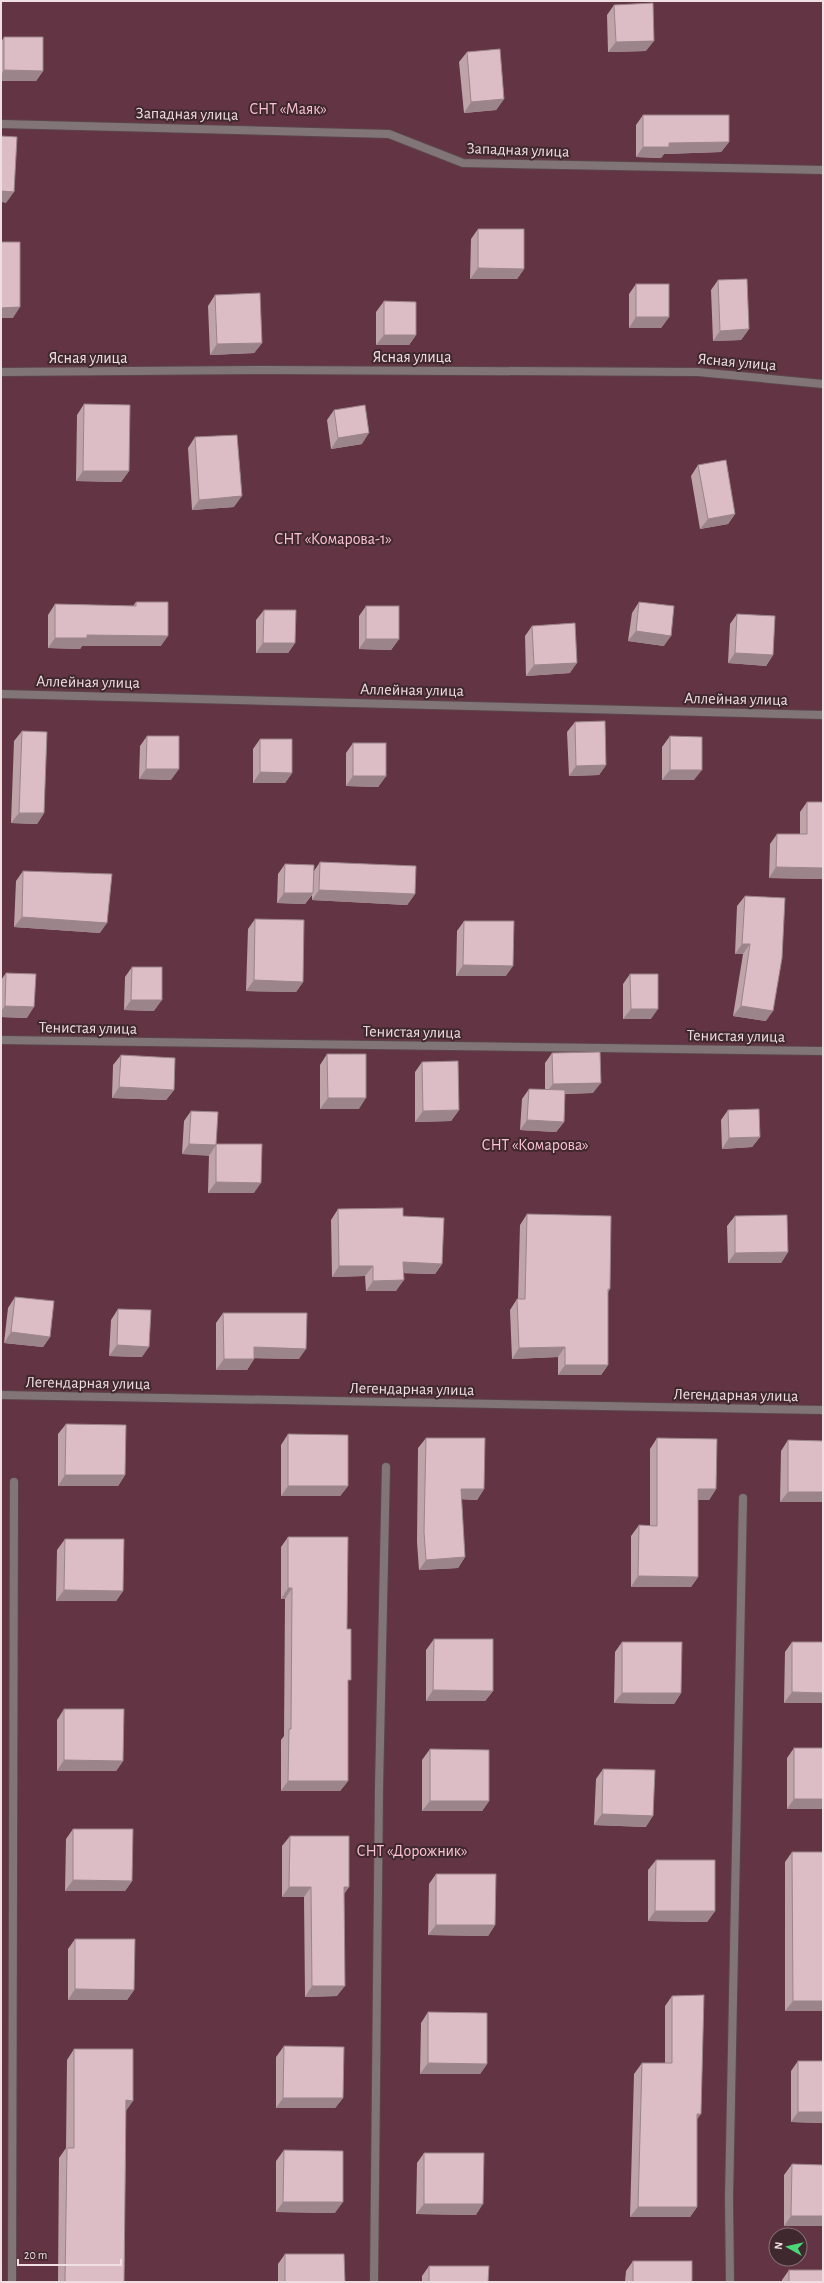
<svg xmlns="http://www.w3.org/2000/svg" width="824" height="2283" font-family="'Alegreya Sans',sans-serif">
  <rect width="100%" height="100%" fill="#40282f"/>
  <path fill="#633443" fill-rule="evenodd" d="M1,1h822v2281h-822zM776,2235h24v24h-24z"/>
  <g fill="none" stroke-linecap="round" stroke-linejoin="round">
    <defs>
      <g id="minor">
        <polyline points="1,124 389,134 463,163 823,170"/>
        <polyline points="1,372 268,370 698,372 823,384"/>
        <polyline points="1,694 823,715"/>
        <polyline points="1,1040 823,1051"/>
        <polyline points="1,1395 823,1410"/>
        <polyline points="12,2282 14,1482"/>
        <polyline points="374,2282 379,1788 386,1467"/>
        <polyline points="730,2282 729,2198 743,1498"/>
      </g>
    </defs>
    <use href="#minor" stroke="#5c454c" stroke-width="10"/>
    <use href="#minor" stroke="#827578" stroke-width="8"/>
  </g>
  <g fill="#bea3a9">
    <polygon points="614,5 646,51 608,52 607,15"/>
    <polygon points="4,37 43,71 36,81 1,81 1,42"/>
    <polygon points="467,52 504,99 496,110 464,113 459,62"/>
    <polygon points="643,115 729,142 721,152 664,154 661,158 636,157 636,125"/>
    <polygon points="478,229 524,269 517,279 470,279 471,239"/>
    <polygon points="718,280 749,329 741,340 713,341 711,290"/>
    <polygon points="636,284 669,317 661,328 629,328 629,294"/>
    <polygon points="215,295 262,343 254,353 210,355 208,306"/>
    <polygon points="384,301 416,335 409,345 376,345 376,312"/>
    <polygon points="84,404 129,471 121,482 76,481 77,415"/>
    <polygon points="334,410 362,444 331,449 327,420"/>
    <polygon points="195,437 234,507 192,510 188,448"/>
    <polygon points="698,465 735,514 728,524 700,529 691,476"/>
    <polygon points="136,602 161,646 82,646 80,649 48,648 48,615 55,604 133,606"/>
    <polygon points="639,602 664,646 628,641 632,613"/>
    <polygon points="366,606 399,639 391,650 359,649 359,616"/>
    <polygon points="264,610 295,643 288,653 256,653 256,620"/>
    <polygon points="737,614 773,655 766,666 728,663 730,624"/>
    <polygon points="532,626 570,673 526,676 525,636"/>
    <polygon points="575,722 606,765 599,775 569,776 567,732"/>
    <polygon points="22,731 44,813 37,824 11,823 14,741"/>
    <polygon points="147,736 171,780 139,779 140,746"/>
    <polygon points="670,736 694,780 662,780 662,747"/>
    <polygon points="260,739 292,773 285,783 253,783 253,749"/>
    <polygon points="353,743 386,776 378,787 346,786 346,753"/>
    <polygon points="807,802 823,802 823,879 769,878 770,844 777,834 800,834 800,812"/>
    <polygon points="320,862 415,894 407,905 312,900 312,895 305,904 277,903 278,874 285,864 314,871"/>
    <polygon points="23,871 100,933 14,927 16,881"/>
    <polygon points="745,896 766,1021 733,1016 743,954 735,954 737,906"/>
    <polygon points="255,919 303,982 296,992 246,991 248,929"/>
    <polygon points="464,921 506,976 456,976 457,931"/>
    <polygon points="132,967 154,1011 124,1010 125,977"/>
    <polygon points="6,973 27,1018 1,1017 1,980"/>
    <polygon points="630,974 651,1019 623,1019 623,984"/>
    <polygon points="552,1053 593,1093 565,1094 564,1122 556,1132 520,1130 522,1099 529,1089 545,1089 545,1063"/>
    <polygon points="327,1054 359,1109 320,1109 320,1065"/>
    <polygon points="121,1055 174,1090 166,1100 112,1098 113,1065"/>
    <polygon points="422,1062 459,1110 451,1121 415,1122 415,1072"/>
    <polygon points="728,1110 760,1137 752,1147 722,1149 721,1120"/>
    <polygon points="191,1111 216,1144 254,1193 208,1193 209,1155 182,1154 184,1121"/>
    <polygon points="338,1209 403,1216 442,1264 435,1274 403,1273 396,1291 366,1291 365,1276 332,1277 331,1220"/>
    <polygon points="527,1214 610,1289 608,1292 608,1365 601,1375 558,1375 558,1357 512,1359 510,1310 517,1299 518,1299 520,1225"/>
    <polygon points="735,1216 788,1252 781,1263 728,1263 727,1226"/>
    <polygon points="15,1297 50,1337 43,1347 4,1343 8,1308"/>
    <polygon points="118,1309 142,1357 109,1356 111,1320"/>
    <polygon points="223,1313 299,1359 254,1358 254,1359 247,1370 216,1370 216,1323"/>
    <polygon points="66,1424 125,1475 118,1486 58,1486 58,1434"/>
    <polygon points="288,1434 348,1486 340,1496 281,1496 281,1445"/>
    <polygon points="426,1438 484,1489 477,1500 461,1499 465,1557 458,1568 419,1570 417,1542 418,1448"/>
    <polygon points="657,1438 716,1489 709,1500 698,1500 698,1577 691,1587 631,1587 631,1536 639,1525 650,1526 650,1449"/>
    <polygon points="788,1440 823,1441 823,1502 780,1502 781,1451"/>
    <polygon points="288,1537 347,1629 348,1684 348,1781 340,1791 281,1791 281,1740 284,1736 285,1599 281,1599 281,1547"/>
    <polygon points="65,1539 123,1591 116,1601 56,1601 57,1550"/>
    <polygon points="434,1639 493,1691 485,1701 426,1701 426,1650"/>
    <polygon points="622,1642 681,1693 674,1704 614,1703 615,1652"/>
    <polygon points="792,1642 823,1703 784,1703 785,1652"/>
    <polygon points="64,1709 123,1761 116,1771 57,1771 57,1720"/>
    <polygon points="794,1748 823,1809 787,1809 787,1758"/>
    <polygon points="430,1749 489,1801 482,1811 422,1811 422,1760"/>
    <polygon points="603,1769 646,1827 594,1825 596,1779"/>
    <polygon points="73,1829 132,1881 125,1891 65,1891 66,1839"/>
    <polygon points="290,1836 349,1887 344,1894 337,1996 305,1997 304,1897 282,1897 282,1846"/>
    <polygon points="792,1852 823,1852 823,2011 785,2011 785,1862"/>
    <polygon points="656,1860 715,1911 707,1922 648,1921 648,1870"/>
    <polygon points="436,1874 495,1925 488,1936 428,1935 429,1884"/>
    <polygon points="75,1939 134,1990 127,2000 68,2000 68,1949"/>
    <polygon points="672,1996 697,2119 697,2207 690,2217 630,2217 634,2074 642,2063 665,2063 665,2006"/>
    <polygon points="428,2012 487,2064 480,2074 420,2074 421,2023"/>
    <polygon points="284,2046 343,2098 335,2108 276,2108 276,2057"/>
    <polygon points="74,2049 126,2111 124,2282 58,2282 59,2158 66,2148 67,2060"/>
    <polygon points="798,2061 823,2123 791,2122 791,2071"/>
    <polygon points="284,2150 335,2213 276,2212 276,2161"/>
    <polygon points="424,2153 476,2215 416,2214 417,2163"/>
    <polygon points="792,2164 823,2226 784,2226 784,2175"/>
    <polygon points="285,2254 345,2282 278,2282 278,2264"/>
    <polygon points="633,2261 692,2282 625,2282 626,2271"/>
    <polygon points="429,2266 488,2282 422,2282 422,2276"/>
    <polygon points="789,2270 823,2282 782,2282 782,2280"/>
  </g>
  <g fill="#9b848a">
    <polygon points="654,41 646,51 608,52 616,42"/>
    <polygon points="4,70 43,71 36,81 1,81 1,75"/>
    <polygon points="504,99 496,110 464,113 471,102"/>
    <polygon points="729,142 721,152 664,154 661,158 636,157 643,147 669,143"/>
    <polygon points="1,191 14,192 6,203 1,202"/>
    <polygon points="478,268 524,269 517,279 470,279"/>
    <polygon points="20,307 13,318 1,318 1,308"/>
    <polygon points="636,317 669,317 661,328 629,328"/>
    <polygon points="749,329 741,340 713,341 720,331"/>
    <polygon points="384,335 416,335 409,345 376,345"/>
    <polygon points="262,343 254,353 210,355 217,344"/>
    <polygon points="369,433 362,444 331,449 338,438"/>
    <polygon points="83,471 129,471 121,482 76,481"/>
    <polygon points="242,496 234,507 192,510 199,500"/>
    <polygon points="735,514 728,524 700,529 708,519"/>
    <polygon points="636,631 671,636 664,646 628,641"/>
    <polygon points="87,635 168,636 161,646 82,646 80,649 48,648 55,638"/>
    <polygon points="366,639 399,639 391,650 359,649"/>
    <polygon points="263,643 295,643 288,653 256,653"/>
    <polygon points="735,653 773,655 766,666 728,663"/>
    <polygon points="577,663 570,673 526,676 534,665"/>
    <polygon points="606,765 599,775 569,776 576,766"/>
    <polygon points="146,769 179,769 171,780 139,779"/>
    <polygon points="670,770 702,770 694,780 662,780"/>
    <polygon points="260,772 292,773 285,783 253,783"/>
    <polygon points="353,776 386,776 378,787 346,786"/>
    <polygon points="19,813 44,813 37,824 11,823"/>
    <polygon points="776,867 823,868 823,879 769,878"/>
    <polygon points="319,890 415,894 407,905 312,900"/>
    <polygon points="284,893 313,893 305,904 277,903"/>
    <polygon points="22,917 107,923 100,933 14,927"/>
    <polygon points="742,944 750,944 743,954 735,954"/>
    <polygon points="463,965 513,966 506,976 456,976"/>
    <polygon points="254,980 303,982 296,992 246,991"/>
    <polygon points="131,1000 162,1000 154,1011 124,1010"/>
    <polygon points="5,1006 34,1007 27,1018 1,1017 1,1011"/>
    <polygon points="741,1006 773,1011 766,1021 733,1016"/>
    <polygon points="631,1009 658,1009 651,1019 623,1019"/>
    <polygon points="601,1083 593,1093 545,1094 553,1084"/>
    <polygon points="119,1087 174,1090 166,1100 112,1098"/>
    <polygon points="328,1098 366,1098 359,1109 320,1109"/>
    <polygon points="459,1110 451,1121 415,1122 423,1111"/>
    <polygon points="527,1120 564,1122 556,1132 520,1130"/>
    <polygon points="760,1137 752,1147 722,1149 729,1138"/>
    <polygon points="189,1144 216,1145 209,1156 182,1154"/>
    <polygon points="216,1182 261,1183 254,1193 208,1193"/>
    <polygon points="788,1252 781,1263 728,1263 735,1253"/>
    <polygon points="403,1262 442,1264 435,1274 396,1273"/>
    <polygon points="339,1266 373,1266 365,1276 332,1277"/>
    <polygon points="404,1280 396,1291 366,1291 373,1281"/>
    <polygon points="11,1332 50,1337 43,1347 4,1343"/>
    <polygon points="117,1345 149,1347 142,1357 109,1356"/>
    <polygon points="254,1347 306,1349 299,1359 247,1358"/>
    <polygon points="565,1347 558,1357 512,1359 519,1348"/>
    <polygon points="224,1359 254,1359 247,1370 216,1370"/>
    <polygon points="565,1365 608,1365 601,1375 558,1375"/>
    <polygon points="65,1475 125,1475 118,1486 58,1486"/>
    <polygon points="288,1486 348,1486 340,1496 281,1496"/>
    <polygon points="461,1489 484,1489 477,1500 453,1499"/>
    <polygon points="698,1489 716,1489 709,1500 691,1500"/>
    <polygon points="788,1492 823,1492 823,1502 780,1502"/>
    <polygon points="465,1557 458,1568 419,1570 426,1560"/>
    <polygon points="638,1576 698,1577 691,1587 631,1587"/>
    <polygon points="288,1588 292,1588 285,1599 281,1599"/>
    <polygon points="64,1590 123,1591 116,1601 56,1601"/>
    <polygon points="433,1690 493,1691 485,1701 426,1701"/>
    <polygon points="792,1692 823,1693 823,1703 784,1703"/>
    <polygon points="622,1693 681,1693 674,1704 614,1703"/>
    <polygon points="64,1760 123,1761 116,1771 57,1771"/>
    <polygon points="288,1781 348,1781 340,1791 281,1791"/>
    <polygon points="794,1799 823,1799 823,1809 787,1809"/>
    <polygon points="430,1801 489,1801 482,1811 422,1811"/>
    <polygon points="602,1814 653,1816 646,1827 594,1825"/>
    <polygon points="73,1880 132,1881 125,1891 65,1891"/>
    <polygon points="289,1887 311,1887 304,1897 282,1897"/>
    <polygon points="344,1887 349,1887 341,1897"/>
    <polygon points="655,1911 715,1911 707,1922 648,1921"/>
    <polygon points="436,1925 495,1925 488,1936 428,1935"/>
    <polygon points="312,1986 345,1986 337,1996 305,1997"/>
    <polygon points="75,1989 134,1990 127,2000 68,2000"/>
    <polygon points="793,2001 823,2001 823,2011 785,2011"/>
    <polygon points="428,2063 487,2064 480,2074 420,2074"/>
    <polygon points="283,2098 343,2098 335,2108 276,2108"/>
    <polygon points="126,2100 133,2101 126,2111"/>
    <polygon points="798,2112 823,2112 823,2123 791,2122"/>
    <polygon points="697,2114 701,2114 693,2125"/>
    <polygon points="283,2202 343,2202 335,2213 276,2212"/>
    <polygon points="424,2204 483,2204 476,2215 416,2214"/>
    <polygon points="638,2207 697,2207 690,2217 630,2217"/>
    <polygon points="791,2216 823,2216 823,2226 784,2226"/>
  </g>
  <g fill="#ddbdc5" stroke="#9b848a">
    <polygon points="653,3 654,41 616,42 614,5"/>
    <polygon points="4,37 43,37 43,71 4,70"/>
    <polygon points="500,49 504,99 471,102 467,52"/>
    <polygon points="643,115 729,115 729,142 669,143 669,147 643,147"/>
    <polygon points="1,136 17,137 14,192 1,191"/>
    <polygon points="478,229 524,229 524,269 478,268"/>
    <polygon points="1,242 20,242 20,307 1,308"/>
    <polygon points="747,279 749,329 720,331 718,280"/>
    <rect x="636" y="284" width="33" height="33"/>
    <polygon points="260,293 262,343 217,344 215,295"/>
    <polygon points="384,301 416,302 416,335 384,335"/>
    <polygon points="84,404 130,405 129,471 83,471"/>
    <polygon points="365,405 369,433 338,438 334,410"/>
    <polygon points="237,435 242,496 199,500 195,437"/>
    <polygon points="726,460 735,514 708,519 698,465"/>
    <polygon points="136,602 168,602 168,636 87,635 87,638 55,638 55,604 136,606"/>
    <polygon points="639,602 674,606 671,636 636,631"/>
    <rect x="366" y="606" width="33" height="33"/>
    <polygon points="264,610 296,610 295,643 263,643"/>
    <polygon points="737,614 775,616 773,655 735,653"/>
    <polygon points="575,623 577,663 534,665 532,626"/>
    <polygon points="605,721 606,765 576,766 575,722"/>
    <polygon points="22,731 47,732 44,813 19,813"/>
    <polygon points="147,736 179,736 179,769 146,769"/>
    <polygon points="670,736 702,737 702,770 670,770"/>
    <polygon points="260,739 292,739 292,773 260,772"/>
    <rect x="353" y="743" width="33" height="33"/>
    <polygon points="807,802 823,802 823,868 776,867 777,834 807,834"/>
    <polygon points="320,862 416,866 415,894 319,890"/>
    <polygon points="285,864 314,865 313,893 284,893"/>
    <polygon points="23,871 112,874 107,923 22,917"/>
    <polygon points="745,896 785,898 782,958 773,1011 741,1006 750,944 742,944"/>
    <polygon points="255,919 304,920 303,982 254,980"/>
    <polygon points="464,921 514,921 513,966 463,965"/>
    <polygon points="132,967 162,967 162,1000 131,1000"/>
    <polygon points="6,973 36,974 34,1007 5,1006"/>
    <polygon points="630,974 658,974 658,1009 631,1009"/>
    <polygon points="600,1052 601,1083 553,1084 552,1053"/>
    <polygon points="327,1054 366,1054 366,1098 328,1098"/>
    <polygon points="121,1055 175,1058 174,1090 119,1087"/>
    <polygon points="458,1061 459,1110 423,1111 422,1062"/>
    <polygon points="529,1089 565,1090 564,1122 527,1120"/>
    <polygon points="759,1109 760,1137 729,1138 728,1110"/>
    <polygon points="191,1111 218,1112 216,1145 189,1144"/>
    <polygon points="216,1144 262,1144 261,1183 216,1182"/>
    <polygon points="403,1208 403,1216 444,1218 442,1264 403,1262 404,1280 373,1281 373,1266 339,1266 338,1209"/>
    <polygon points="527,1214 611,1216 610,1289 608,1289 608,1365 565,1365 565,1347 519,1348 517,1299 525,1299"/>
    <polygon points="787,1215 788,1252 735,1253 735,1216"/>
    <polygon points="15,1297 54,1301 50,1337 11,1332"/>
    <polygon points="118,1309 151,1310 149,1347 117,1345"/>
    <polygon points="223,1313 307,1313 306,1349 254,1347 254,1359 224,1359"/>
    <polygon points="66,1424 126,1425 125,1475 65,1475"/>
    <polygon points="288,1434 348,1435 348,1486 288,1486"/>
    <polygon points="426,1438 485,1438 484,1489 461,1489 465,1557 426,1560 424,1532"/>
    <polygon points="657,1438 717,1439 716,1489 698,1489 698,1577 638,1576 639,1525 657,1526"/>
    <polygon points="788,1440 823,1441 823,1492 788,1492"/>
    <polygon points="288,1537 348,1537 347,1629 351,1629 351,1680 348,1680 348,1781 288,1781 289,1729 291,1729 292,1588 288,1588"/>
    <polygon points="65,1539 124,1539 123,1591 64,1590"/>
    <polygon points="434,1639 493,1639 493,1691 433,1690"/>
    <polygon points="622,1642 682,1642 681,1693 622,1693"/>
    <polygon points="792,1642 823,1642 823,1693 792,1692"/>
    <polygon points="64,1709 124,1709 123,1761 64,1760"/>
    <rect x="794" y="1748" width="29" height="51"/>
    <polygon points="430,1749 489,1750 489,1801 430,1801"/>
    <polygon points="603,1769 655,1770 653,1816 602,1814"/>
    <polygon points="73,1829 133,1829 132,1881 73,1880"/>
    <polygon points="290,1836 349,1836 349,1887 344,1887 345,1986 312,1986 311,1887 289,1887"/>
    <polygon points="792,1852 823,1852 823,2001 793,2001"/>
    <polygon points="656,1860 715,1860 715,1911 655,1911"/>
    <polygon points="436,1874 496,1874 495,1925 436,1925"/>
    <polygon points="75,1939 135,1939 134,1990 75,1989"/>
    <polygon points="704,1995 701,2114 697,2114 697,2207 638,2207 642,2063 672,2063 672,1996"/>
    <polygon points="428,2012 487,2013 487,2064 428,2063"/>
    <polygon points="284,2046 344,2047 343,2098 283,2098"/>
    <polygon points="74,2049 133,2049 133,2101 126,2100 124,2282 65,2282 67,2148 74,2148"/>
    <rect x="798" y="2061" width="25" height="51"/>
    <polygon points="284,2150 343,2151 343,2202 283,2202"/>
    <polygon points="424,2153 484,2153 483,2204 424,2204"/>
    <polygon points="792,2164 823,2165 823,2216 791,2216"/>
    <polygon points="285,2254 344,2254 345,2282 285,2282"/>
    <rect x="633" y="2261" width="59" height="21"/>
    <polygon points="429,2266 489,2266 488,2282 429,2282"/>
    <rect x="789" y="2270" width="34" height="12"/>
  </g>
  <g text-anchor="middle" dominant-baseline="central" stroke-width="4" stroke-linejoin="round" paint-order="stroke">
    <g font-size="16" fill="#fbc3d2" stroke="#40282f">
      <text x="288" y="109">СНТ «Маяк»</text>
      <text x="333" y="539">СНТ «Комарова-1»</text>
      <text x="535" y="1145">СНТ «Комарова»</text>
      <text x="412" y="1851">СНТ «Дорожник»</text>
    </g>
    <g font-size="16" fill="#efdee2" stroke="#40282f">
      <text transform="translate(187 114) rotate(1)">Западная улица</text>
      <text transform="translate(518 150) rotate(2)">Западная улица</text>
      <text x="412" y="357">Ясная улица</text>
      <text x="88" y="358">Ясная улица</text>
      <text transform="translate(737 362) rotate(5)">Ясная улица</text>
      <text transform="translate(88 682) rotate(1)">Аллейная улица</text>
      <text transform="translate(412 690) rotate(1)">Аллейная улица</text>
      <text transform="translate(736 699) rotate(1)">Аллейная улица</text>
      <text transform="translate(88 1028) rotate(1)">Тенистая улица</text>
      <text transform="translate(412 1032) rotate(1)">Тенистая улица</text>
      <text transform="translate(736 1036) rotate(1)">Тенистая улица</text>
      <text transform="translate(88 1383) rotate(1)">Легендарная улица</text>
      <text transform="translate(412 1389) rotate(1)">Легендарная улица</text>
      <text transform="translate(736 1395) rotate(1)">Легендарная улица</text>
    </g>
  </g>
  <rect width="824" height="2283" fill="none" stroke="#efdee2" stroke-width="4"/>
  <g transform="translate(788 2247) rotate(278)"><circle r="19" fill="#40282f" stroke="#867177"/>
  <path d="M0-3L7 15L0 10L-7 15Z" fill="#49d778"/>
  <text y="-6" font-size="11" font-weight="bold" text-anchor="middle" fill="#efdee2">N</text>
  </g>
  <path d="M18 2259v6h103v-6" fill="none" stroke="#efdee2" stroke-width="2"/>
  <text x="24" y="2259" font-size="12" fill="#efdee2" stroke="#40282f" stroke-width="3" paint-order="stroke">20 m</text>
</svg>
